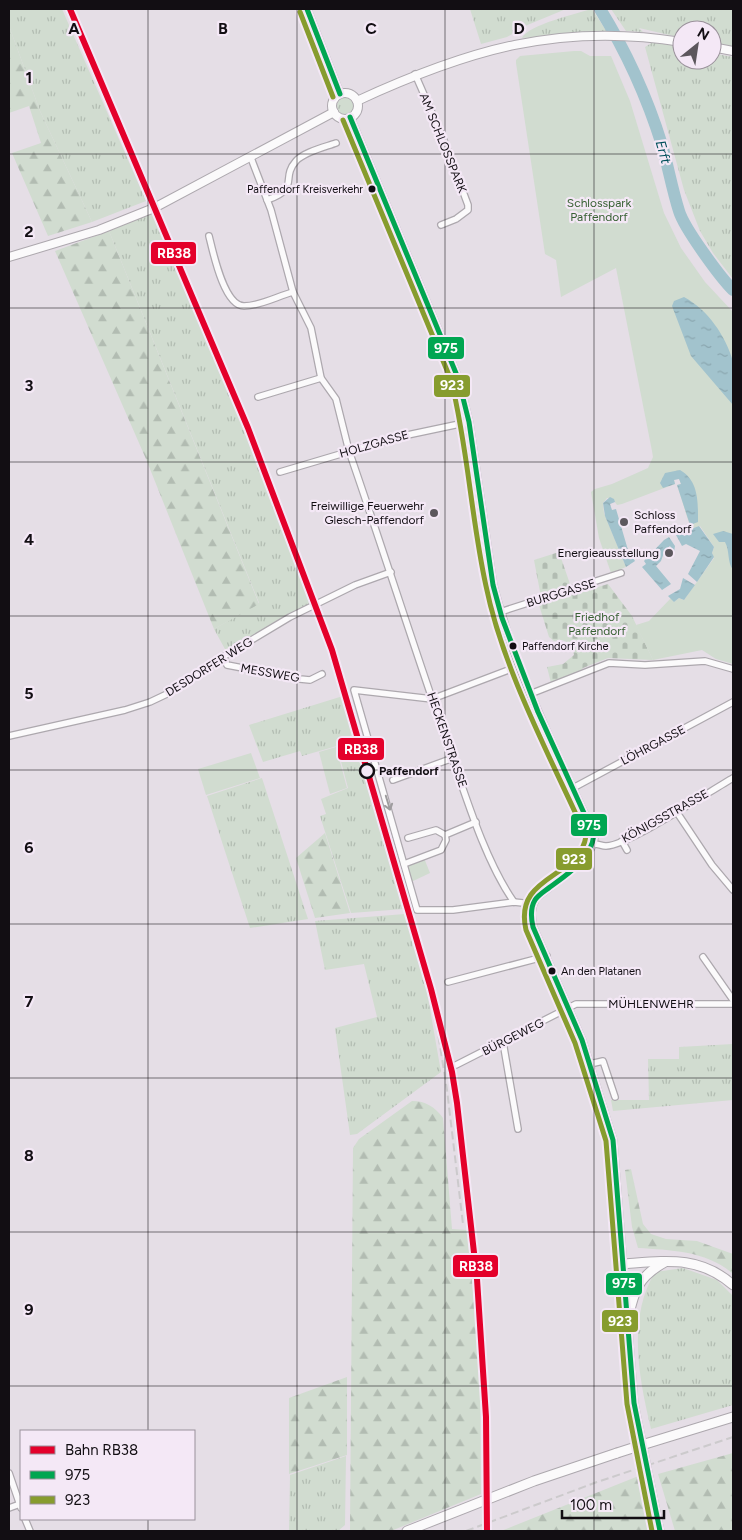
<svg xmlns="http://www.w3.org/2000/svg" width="742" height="1540" font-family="Figtree,sans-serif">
  <defs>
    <pattern id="grass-tufts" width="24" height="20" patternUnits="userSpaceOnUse" patternTransform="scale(1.25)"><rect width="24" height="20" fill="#d1dcd0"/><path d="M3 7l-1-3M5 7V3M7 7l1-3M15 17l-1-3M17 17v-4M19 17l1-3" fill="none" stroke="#b2bcb2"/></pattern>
    <pattern id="forest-firs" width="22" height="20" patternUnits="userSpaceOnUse" patternTransform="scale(1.25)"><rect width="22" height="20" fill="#d1dcd0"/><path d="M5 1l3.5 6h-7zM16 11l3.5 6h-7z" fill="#b2bcb2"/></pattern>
    <pattern id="cemetery-stones" width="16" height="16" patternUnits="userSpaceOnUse" patternTransform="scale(1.25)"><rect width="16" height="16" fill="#d1dcd0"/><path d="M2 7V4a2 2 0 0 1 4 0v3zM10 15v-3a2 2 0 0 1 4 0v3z" fill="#b2bcb2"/></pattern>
    <pattern id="water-ripples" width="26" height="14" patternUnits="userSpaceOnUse" patternTransform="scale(1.25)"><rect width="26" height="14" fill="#a2c3cd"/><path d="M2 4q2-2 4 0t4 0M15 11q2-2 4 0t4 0" fill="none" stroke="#8aa6af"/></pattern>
  </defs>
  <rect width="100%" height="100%" fill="#e5dee6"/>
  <g fill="url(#grass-tufts)">
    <polygon points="9,9 62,9 146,201 92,222 40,111 9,26"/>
    <polygon points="470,9 566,9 525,26 507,37 481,44"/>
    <path d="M592,9l15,23 -85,6c6,-13 56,-25 70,-29z"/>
    <polygon points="611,9 733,9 733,47 712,43 712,30 682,30 682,38 639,28 643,32 626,31"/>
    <polygon points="653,42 682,47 682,60 712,60 712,53 733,57 733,279 713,253 700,231 684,190 645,47"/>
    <circle cx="346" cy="106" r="9"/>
    <polygon points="152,213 245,429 311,604 226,651 214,629 259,603 109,231"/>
    <polygon points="343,696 404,909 351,913 320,816 326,814 321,799 348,788 337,746 302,756 300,751 263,762 249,725"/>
    <polygon points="262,778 308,919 250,928 207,796"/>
    <polygon points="405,914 427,992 441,1072 357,1134 350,1135 335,1028 377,1017 364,964 325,970 315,921"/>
    <polygon points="733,1044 733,1100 613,1111 611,1100 649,1100 648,1059 679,1059 679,1047"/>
    <path d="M683,1268l34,12 16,16v109l-82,24c-12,-50 -24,-111 4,-157z"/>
    <polygon points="346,1456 345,1525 338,1531 289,1531 290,1475"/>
  </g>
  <g fill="url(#forest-firs)">
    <polygon points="9,26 40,111 92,222 48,236 12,153 41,143 29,106 9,113"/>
    <polygon points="109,231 259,604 214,629 146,459 55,251"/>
    <polygon points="325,833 350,913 315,918 296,858"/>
    <path d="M412,1101c14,0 23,6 31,17l9,111 15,1 13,132 1,132 -90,37h-41l3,-383 6,-9z"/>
    <path d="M631,1169l12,55 8,10 15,5 31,2 36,13v20c-25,-23 -63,-24 -95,-26l-6,-21 -7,-57z"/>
    <polygon points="347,1377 347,1455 289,1474 289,1398"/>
    <polygon points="733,1453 733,1531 675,1531 658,1474"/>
    <polygon points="641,1475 658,1531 501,1531"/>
  </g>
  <g fill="url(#cemetery-stones)">
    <polygon points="559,552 571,587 541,597 534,560"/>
    <polygon points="608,584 632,616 653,660 608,658 583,668 580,672 551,683 547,667 563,664 574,655 572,644 562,640 554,641 549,637 539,605"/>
  </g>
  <g fill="#d1dcd0">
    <polygon points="574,51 581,51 590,56 611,56 630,101 664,213 681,248 705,282 733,312 733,664 716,659 702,650 653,660 636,625 649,621 671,598 674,602 679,598 684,600 714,558 712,553 714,547 700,526 691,529 677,485 681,484 679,478 674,480 675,484 622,504 617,505 612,498 607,498 603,503 604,513 626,567 611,573 599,538 591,492 595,489 612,484 648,468 653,457 652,451 616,268 561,297 556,260 545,254 516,63 516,60 520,56"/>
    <polygon points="336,747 347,788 330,794 319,752"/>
    <polygon points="251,753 260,778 206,795 198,769"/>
    <polygon points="424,858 430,873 411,882 406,865"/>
  </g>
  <g fill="url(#water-ripples)">
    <path d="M684,297c24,13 41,38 49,64 3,13 0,31 0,44l-42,-49 -19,-50 2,-5z"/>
    <path d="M680,470c19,11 18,32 18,52l-8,3 -13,-40 4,-1 -2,-5 -5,1 1,4 -12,4 -3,-5 5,-10z"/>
    <polygon points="610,497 614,499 615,502 610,504 612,510 616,509 628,550 635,561 626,567 605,516 603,503"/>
    <polygon points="699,526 714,547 712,553 714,557 697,582 688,574 700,551 686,544 682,546 676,535 683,532 684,536 692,533 691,529"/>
    <path d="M723,531l10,3v36c-6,-8 -3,-19 -8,-28h-6l-6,-8z"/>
    <path d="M669,537l6,9 -1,6 -4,-6c-7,5 -6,8 -9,15l-5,5 15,18 -9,6 -20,-23 4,-3 -2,-3 20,-21z"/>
    <polygon points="683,578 695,585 684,600 679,598 674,602 668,596 680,589"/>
  </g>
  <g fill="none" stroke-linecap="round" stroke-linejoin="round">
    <path stroke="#a2c3cd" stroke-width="12" d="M600,9c26,42 47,88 62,136 6,21 10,44 17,66 5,17 41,66 54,79"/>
    <defs>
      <g id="minor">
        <polyline points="415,74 443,138 468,205 468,210 456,219 441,225"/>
        <path d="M251,158l20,52 22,82 18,36 10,50 15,21 13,52c34,98 65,197 99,294 17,49 37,116 66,157"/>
        <path d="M267,200c34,-12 13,-21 29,-39 8,-9 29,-14 40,-18"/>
        <path d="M209,236c4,16 15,70 35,70 16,0 34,-10 49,-14"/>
        <polyline points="258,397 321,378"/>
        <polyline points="280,472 398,437 469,422"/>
        <polyline points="500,612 621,573"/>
        <polyline points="223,657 227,665 300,679 310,680 322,674"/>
        <polyline points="511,669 432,699 354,690 417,910 453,910 514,902 532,904"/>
        <polyline points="530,694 609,663 645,665 705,661 733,669"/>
        <polyline points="9,736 125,710 150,702 169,693 223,657 290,617 355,585 391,572"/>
        <polyline points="393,780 453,758"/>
        <polyline points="573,788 733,702"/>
        <polyline points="676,811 712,865 733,890"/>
        <polyline points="408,838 436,830 445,835"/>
        <polyline points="622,841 627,850"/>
        <path d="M595,844c3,0 7,2 11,2 22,0 104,-55 127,-68"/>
        <polyline points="404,864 441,850 446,840 445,835 476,822"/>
        <polyline points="703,957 733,1000"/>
        <polyline points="448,982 547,956"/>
        <polyline points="503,1042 518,1129"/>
        <polyline points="590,1064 603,1061 615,1097"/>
        <polyline points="456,1065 576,1004 733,1004"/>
        <polyline points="9,1473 21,1508"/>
        <polyline points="9,1508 20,1504"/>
        <polyline points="25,1519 30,1531"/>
      </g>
      <g id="tertiary">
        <polyline points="307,9 340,94"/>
        <path d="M350,117l108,261 11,44 24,163c23,88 64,168 101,250 2,23 -41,48 -58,63 -6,10 -5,18 -3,29l49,113 31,100 21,263 26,128"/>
      </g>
      <g id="secondary">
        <polyline points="712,47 733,51"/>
        <circle cx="345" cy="106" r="13"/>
        <path d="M357,101c110,-51 203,-79 325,-59"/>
        <polyline points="9,257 99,230 154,208 334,112"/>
      </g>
      <g id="primary">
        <path d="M622,1264c43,-3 77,-9 111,21"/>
        <path d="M627,1322c7,-30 9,-44 38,-60"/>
        <polyline points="645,1444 733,1417"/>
        <polyline points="407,1531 534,1481 617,1453"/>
      </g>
    </defs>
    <use href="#minor" stroke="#ada8ae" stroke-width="8"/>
    <use href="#tertiary" stroke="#ada8ae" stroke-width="9"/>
    <use href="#secondary" stroke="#ada8ae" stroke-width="10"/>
    <use href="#primary" stroke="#ada8ae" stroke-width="11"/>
    <use href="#minor" stroke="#fbfafb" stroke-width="5.5"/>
    <use href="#tertiary" stroke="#fbfafb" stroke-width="7"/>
    <use href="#secondary" stroke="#fbfafb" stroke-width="8"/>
    <use href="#primary" stroke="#fbfafb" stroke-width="9"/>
    <g stroke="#cccacc" stroke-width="2" stroke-dasharray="8 4" stroke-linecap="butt">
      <polyline points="431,989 447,1090 463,1224"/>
      <polyline points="466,1531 597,1482 733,1437"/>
    </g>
    <defs>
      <polyline id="primary-bridge" points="617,1453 645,1444"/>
    </defs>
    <use href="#primary-bridge" stroke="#ada8ae" stroke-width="11" stroke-linecap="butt"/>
    <use href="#primary-bridge" stroke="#fbfafb" stroke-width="9"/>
    <defs>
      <g id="bus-1">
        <polyline points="307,9 340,94"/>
        <path d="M350,117l108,261 11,44 24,163 9,33 36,94 56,123c-3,24 -26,39 -44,52 -5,4 -12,8 -15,13 -5,8 -4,18 -2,27l49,113 31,100 21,263 26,128"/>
      </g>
      <g id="bus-2">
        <polyline points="300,12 333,97"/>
        <path d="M343,120l108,260c17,68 20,138 35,206 17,84 65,172 100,250 -6,43 -73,38 -60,94l49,113 31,98 21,263 25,127"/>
      </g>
    </defs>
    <use href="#bus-1" stroke="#f4e8f6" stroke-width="9"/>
    <use href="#bus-2" stroke="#f4e8f6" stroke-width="9"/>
    <use href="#bus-1" stroke="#00a651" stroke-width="5"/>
    <use href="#bus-2" stroke="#879c2e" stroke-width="5"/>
    <defs>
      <polyline id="rail-1" points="70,9 248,428 332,650 431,989 452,1072 457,1103 477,1279 486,1417 487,1531"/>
    </defs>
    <use href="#rail-1" stroke="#f4e8f6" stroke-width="10"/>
    <use href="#rail-1" stroke="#e4002b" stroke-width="6"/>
  </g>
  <defs><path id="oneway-shaft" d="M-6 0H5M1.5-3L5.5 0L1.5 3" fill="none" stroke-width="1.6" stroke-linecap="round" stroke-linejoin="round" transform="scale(1.25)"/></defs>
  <use stroke="#9e9c9e" href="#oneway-shaft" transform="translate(388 803) rotate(73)"/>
  <path fill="none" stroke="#120e13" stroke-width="1" stroke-opacity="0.55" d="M148,9v1422M297,9v1522M445,9v1522M594,9v1522M9,154h724M9,308h724M9,462h724M9,616h724M9,770h724M9,924h724M9,1078h724M9,1232h724M9,1386h724M148,1519v12"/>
  <g fill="#120e13" stroke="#f4e8f6" stroke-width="2">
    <circle cx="372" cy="189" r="4.5"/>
    <circle cx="513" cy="646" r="4.5"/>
    <circle cx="552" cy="971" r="4.5"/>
  </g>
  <g fill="#5c575d" stroke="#f4e8f6" stroke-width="2">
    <circle cx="434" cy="513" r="5"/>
    <circle cx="624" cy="522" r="5"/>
    <circle cx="669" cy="553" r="5"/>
  </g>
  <circle fill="#f4e8f6" stroke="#120e13" stroke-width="2.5" cx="367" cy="771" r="7"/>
  <g text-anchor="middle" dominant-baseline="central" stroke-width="4.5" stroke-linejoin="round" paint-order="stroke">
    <g font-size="11" fill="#120e13" stroke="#f4e8f6" text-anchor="start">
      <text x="363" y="189" text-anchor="end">Paffendorf Kreisverkehr</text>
      <text x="522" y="646">Paffendorf Kirche</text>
      <text x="561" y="971">An den Platanen</text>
    </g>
    <g font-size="12" fill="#120e13" stroke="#f4e8f6">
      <text transform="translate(443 143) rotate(68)">AM SCHLOSSPARK</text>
      <text transform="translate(374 444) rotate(-16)">HOLZGASSE</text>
      <text transform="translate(561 593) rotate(-17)">BURGGASSE</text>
      <text transform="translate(209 667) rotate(-32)">DESDORFER WEG</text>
      <text transform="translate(270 673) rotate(10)">MESSWEG</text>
      <text transform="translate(447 740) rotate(71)">HECKENSTRASSE</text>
      <text transform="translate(653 745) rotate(-28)">LÖHRGASSE</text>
      <text transform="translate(665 816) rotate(-29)">KÖNIGSSTRASSE</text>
      <text x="651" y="1004">MÜHLENWEHR</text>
      <text transform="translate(513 1037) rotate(-27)">BÜRGEWEG</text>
    </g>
    <g font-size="12" fill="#386134" stroke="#f4e8f6">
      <text x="599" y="203">Schlosspark<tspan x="599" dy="14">Paffendorf</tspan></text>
      <text x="597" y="617">Friedhof<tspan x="597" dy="14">Paffendorf</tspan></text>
    </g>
    <g font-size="12" fill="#120e13" stroke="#f4e8f6" text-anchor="end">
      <text x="424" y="506">Freiwillige Feuerwehr<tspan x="424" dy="14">Glesch-Paffendorf</tspan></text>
      <text x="634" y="515" text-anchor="start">Schloss<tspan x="634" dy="14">Paffendorf</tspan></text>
      <text x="659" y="553">Energieausstellung</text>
    </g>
    <g font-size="12" font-weight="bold" fill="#120e13" stroke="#f4e8f6" text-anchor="start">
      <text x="379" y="771">Paffendorf</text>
    </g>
    <g font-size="14" font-style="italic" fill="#01505b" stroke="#f4e8f6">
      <text transform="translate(663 152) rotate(74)">Erft</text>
    </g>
  </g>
  <g font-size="16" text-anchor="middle" font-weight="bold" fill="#120e13" stroke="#f4e8f6" stroke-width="4.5" stroke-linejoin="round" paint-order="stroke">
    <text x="74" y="34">A</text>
    <text x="223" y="34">B</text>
    <text x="371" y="34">C</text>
    <text x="519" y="34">D</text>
    <text x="29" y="83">1</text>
    <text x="29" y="237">2</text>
    <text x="29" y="391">3</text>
    <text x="29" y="545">4</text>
    <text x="29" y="699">5</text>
    <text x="29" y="853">6</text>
    <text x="29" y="1007">7</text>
    <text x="29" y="1161">8</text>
    <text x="29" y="1315">9</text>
  </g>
  <g stroke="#f4e8f6" stroke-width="2">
    <rect x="150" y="241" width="47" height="24" rx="5" fill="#e4002b"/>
    <rect x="427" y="336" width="38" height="24" rx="5" fill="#00a651"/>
    <rect x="433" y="374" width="38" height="24" rx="5" fill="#879c2e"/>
    <rect x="337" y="737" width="48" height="24" rx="5" fill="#e4002b"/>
    <rect x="570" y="813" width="38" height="24" rx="5" fill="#00a651"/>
    <rect x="555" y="847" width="38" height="24" rx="5" fill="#879c2e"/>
    <rect x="452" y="1254" width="47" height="24" rx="5" fill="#e4002b"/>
    <rect x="605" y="1272" width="38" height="24" rx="5" fill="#00a651"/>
    <rect x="601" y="1309" width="38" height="24" rx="5" fill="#879c2e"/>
  </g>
  <g font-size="14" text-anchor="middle" font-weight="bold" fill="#fff">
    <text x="174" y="258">RB38</text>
    <text x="446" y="353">975</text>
    <text x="452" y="390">923</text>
    <text x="361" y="754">RB38</text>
    <text x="589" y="830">975</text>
    <text x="574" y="864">923</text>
    <text x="476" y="1271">RB38</text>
    <text x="624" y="1288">975</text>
    <text x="620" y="1326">923</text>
  </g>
  <rect width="742" height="1540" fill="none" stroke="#120e13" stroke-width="20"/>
  <rect x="20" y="1430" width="175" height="90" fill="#f4e8f6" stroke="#9a919b"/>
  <rect x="30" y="1446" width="25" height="8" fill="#e4002b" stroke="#9a919b"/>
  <text x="65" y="1455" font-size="15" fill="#120e13">Bahn RB38</text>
  <rect x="30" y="1471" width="25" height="8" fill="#00a651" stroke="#9a919b"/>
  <text x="65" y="1480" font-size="15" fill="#120e13">975</text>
  <rect x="30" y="1496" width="25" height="8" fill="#879c2e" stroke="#9a919b"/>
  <text x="65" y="1505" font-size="15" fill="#120e13">923</text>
  <g transform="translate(697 45) rotate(30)"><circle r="24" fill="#f4e8f6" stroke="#9a919b"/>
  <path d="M0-4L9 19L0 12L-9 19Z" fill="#5c575d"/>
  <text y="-8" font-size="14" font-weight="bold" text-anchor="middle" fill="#120e13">N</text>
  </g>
  <path d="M562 1510v8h102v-8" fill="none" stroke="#120e13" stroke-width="2.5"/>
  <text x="570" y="1510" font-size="15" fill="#120e13" stroke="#f4e8f6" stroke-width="4" paint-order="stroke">100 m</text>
</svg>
